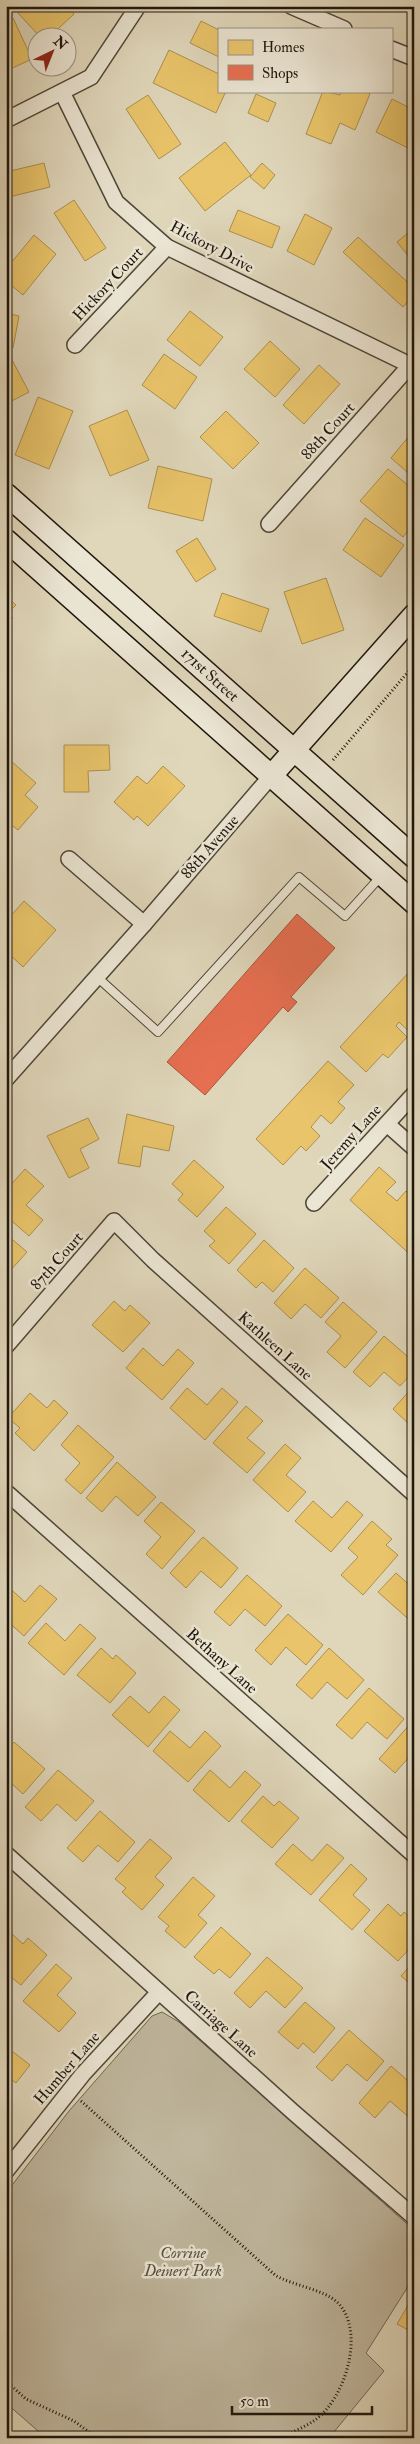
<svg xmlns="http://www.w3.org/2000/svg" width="420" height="2444" font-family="'IM FELL Double Pica',serif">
  <rect width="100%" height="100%" fill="#e0d7bb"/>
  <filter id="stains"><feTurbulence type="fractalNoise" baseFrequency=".004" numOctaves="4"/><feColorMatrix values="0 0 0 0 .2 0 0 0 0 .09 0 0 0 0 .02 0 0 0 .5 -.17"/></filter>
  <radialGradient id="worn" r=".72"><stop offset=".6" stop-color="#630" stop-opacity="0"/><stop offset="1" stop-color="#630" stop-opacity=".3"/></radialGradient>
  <polygon fill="#bfb69d" stroke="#6e6654" points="162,2012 179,2022 414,2230 414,2277 366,2353 384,2371 329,2438 46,2438 6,2403 6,2193 69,2111 152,2016"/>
  <g fill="#e9c46a" stroke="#ac904e">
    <polygon points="25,6 66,6 74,14 48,38 41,38 18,13"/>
    <polygon points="13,18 32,59 6,71 6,21"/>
    <polygon points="201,21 219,30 219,57 190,43"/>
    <polygon points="169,50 219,74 219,91 226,91 216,113 153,83"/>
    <polygon points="323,91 340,95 341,91 364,91 370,94 355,130 340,123 331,144 306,134"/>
    <polygon points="256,94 276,103 268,122 248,113"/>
    <polygon points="148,95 181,144 159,159 126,109"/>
    <polygon points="392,99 414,110 414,151 376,132"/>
    <polygon points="225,142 251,175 205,211 179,178"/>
    <polygon points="44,163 50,187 9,197 6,172"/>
    <polygon points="262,163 275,175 264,189 250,177"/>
    <polygon points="74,200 106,248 85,261 54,213"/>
    <polygon points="238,210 280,227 272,248 229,231"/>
    <polygon points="305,214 332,228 314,265 287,251"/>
    <polygon points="414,228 414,263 397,242"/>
    <polygon points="34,235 56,254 23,295 6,281 6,269"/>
    <polygon points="358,237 414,288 414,294 403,307 343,252"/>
    <polygon points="190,311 223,337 200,366 167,340"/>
    <polygon points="6,313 19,316 13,348 6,346"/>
    <polygon points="270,341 300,369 275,397 244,369"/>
    <polygon points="164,354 197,377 175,409 142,385"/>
    <polygon points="10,356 29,392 6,404 6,358"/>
    <polygon points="319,365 340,384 304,424 283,405"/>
    <polygon points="38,397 73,411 49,469 15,455"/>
    <polygon points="127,410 149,460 110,476 89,426"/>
    <polygon points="226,411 259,443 233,469 200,437"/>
    <polygon points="414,430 414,478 391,458"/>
    <polygon points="158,466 212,479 203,521 148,508"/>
    <polygon points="388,469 414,490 414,524 403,537 360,501"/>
    <polygon points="365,518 404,545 381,577 343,550"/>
    <polygon points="197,538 216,569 196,582 176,551"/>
    <polygon points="326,578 344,630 302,644 284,592"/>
    <polygon points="222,593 269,609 261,632 214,616"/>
    <polygon points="6,596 16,605 8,613 13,618 6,625"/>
    <polygon points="64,745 109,745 110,770 88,771 89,792 64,792"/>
    <polygon points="11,761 36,783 25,795 38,807 18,830 6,821 6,766"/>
    <polygon points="163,766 185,786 148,826 137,816 134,820 114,802 137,776 147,784"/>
    <polygon points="6,851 9,851 10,879 6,879"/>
    <polygon points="24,901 56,930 23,967 6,951 6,937 11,932 6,927 6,921"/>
    <polygon points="411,970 414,972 414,1029 411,1033 399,1022 396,1026 407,1037 388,1058 383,1054 366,1072 340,1047"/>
    <polygon points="328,1061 354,1085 338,1102 345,1108 331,1124 321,1115 311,1127 320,1136 306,1151 301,1146 283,1165 256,1139"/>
    <polygon points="127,1114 174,1126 169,1151 143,1146 140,1167 118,1163"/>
    <polygon points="88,1118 99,1139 80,1149 89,1168 69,1178 47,1136"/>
    <polygon points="194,1160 224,1187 197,1217 178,1200 183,1194 172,1184"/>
    <polygon points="379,1167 396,1182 386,1192 397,1201 406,1191 414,1198 414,1258 350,1200"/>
    <polygon points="25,1169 44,1186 26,1205 43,1220 29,1236 6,1216 6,1190"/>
    <polygon points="226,1207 256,1234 229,1264 209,1246 215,1241 204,1231"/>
    <polygon points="6,1234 27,1252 9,1272 6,1269"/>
    <polygon points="264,1240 294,1268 273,1292 262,1282 256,1288 237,1270"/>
    <polygon points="305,1268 339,1298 321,1318 305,1304 291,1319 274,1303"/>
    <polygon points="114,1301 125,1311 130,1305 150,1323 123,1352 92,1325"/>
    <polygon points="343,1302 377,1332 345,1368 327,1352 341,1336 325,1322"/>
    <polygon points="384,1336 414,1362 414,1371 400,1386 384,1372 370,1387 353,1372"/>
    <polygon points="143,1348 163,1366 178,1349 194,1363 162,1400 126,1368"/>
    <polygon points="414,1386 414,1421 410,1425 393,1409"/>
    <polygon points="187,1388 207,1405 222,1388 238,1402 205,1440 170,1408"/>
    <polygon points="30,1393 47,1408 54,1400 68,1413 34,1451 15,1433 20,1428 8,1418"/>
    <polygon points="246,1406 263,1421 247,1438 265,1453 247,1473 213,1443"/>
    <polygon points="78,1425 114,1457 81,1494 65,1480 80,1463 61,1445"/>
    <polygon points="285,1444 301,1458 286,1475 306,1492 288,1512 253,1480"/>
    <polygon points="117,1462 156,1497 138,1516 116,1496 102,1512 86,1498"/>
    <polygon points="313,1501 332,1518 347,1501 363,1515 331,1552 295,1521"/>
    <polygon points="161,1502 195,1531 162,1569 146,1554 161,1537 144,1521"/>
    <polygon points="372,1521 392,1539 386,1545 398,1555 363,1595 341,1575 358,1557 348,1548"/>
    <polygon points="203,1537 238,1568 221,1588 201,1571 186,1588 170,1573"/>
    <polygon points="396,1573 414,1589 414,1624 378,1592"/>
    <polygon points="247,1575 282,1606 265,1626 245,1609 230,1626 214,1612"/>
    <polygon points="6,1585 25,1602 40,1585 57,1599 24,1636 6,1620"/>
    <polygon points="288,1614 323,1645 306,1665 286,1647 271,1665 255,1650"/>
    <polygon points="46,1623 65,1641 80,1624 96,1638 64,1675 28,1643"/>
    <polygon points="101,1648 113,1659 116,1655 136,1673 110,1703 77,1675"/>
    <polygon points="329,1648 364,1680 347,1699 327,1682 312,1699 296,1685"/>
    <polygon points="369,1688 404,1719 387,1739 367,1722 352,1739 336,1725"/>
    <polygon points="130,1696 149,1713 164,1696 180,1710 148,1747 112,1715"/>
    <polygon points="412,1722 414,1723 414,1759 410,1756 395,1773 379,1759"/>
    <polygon points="170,1731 190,1748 205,1731 221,1746 188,1782 153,1751"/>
    <polygon points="14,1742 45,1769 23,1794 12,1784 6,1789 6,1751"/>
    <polygon points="58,1770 94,1801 76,1821 57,1804 41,1821 25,1807"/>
    <polygon points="210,1770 230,1788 245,1771 261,1785 229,1822 193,1790"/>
    <polygon points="263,1796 274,1806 279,1801 299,1818 272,1848 241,1821"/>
    <polygon points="100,1811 135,1842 118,1862 98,1845 83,1862 67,1848"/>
    <polygon points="150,1839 172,1858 155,1877 164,1885 142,1910 122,1892 126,1888 115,1879"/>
    <polygon points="293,1844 312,1861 327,1844 344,1858 311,1895 275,1864"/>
    <polygon points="351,1864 367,1879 353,1895 370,1910 352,1930 319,1900"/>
    <polygon points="193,1877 215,1896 198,1915 207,1923 185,1948 165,1931 169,1926 158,1917"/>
    <polygon points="388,1904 401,1916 404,1912 414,1921 414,1944 398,1961 364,1931"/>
    <polygon points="221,1927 251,1954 230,1978 219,1969 214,1974 194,1957"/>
    <polygon points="12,1934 23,1944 28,1938 47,1955 21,1985 6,1973 6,1940"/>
    <polygon points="267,1957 303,1988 285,2008 266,1991 250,2008 234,1993"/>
    <polygon points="414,1961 414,1987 401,1976"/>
    <polygon points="56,1964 72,1978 57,1995 76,2013 59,2032 23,2001"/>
    <polygon points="305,2002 335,2028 314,2053 303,2043 298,2049 278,2032"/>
    <polygon points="349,2030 384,2061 367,2081 347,2064 332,2081 316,2067"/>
    <polygon points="8,2048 30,2065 16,2083 6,2076 6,2051"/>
    <polygon points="391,2066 414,2086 414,2113 410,2118 390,2101 375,2118 359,2103"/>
    <polygon points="414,2295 414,2333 397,2324"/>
  </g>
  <polygon fill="#e76f51" stroke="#ab543c" points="297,914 335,948 291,997 297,1002 288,1012 283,1007 205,1095 167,1062"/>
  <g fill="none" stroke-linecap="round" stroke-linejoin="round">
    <defs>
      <polyline id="lane" points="97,977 158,1032 299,877 345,916 382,875"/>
      <g id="street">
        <polyline points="291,6 344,29"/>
        <polyline points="391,49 414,58"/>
        <polyline points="62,92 116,202 167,247 410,365"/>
        <polyline points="6,120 91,77 138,6"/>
        <polyline points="75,345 167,247"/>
        <polyline points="269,524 414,361"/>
        <polyline points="69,859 144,924"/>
        <polyline points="6,1079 144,924 272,775"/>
        <polyline points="387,1124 414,1148"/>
        <polyline points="314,1203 414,1094"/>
        <polyline points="6,1346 114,1221 153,1260 414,1494"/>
        <polyline points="6,1492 414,1855"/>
        <polyline points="6,1854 293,2112 414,2217"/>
        <polyline points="6,2171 83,2074 159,1992"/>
      </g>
      <g id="secondary">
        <polyline points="6,494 414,857"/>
        <polyline points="6,540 414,903"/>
        <polyline points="272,775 414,615"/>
      </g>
    </defs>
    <use href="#lane" stroke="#4e4638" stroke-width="10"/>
    <use href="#street" stroke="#4e4638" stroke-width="18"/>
    <use href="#secondary" stroke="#1e160c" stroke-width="24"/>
    <g stroke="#1e160c" stroke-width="3" stroke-dasharray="1 2.5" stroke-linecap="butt">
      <polyline points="333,760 414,665"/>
      <path d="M81,2101l194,174c18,11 49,14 63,28 28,29 7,96 -23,117 -10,7 -23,12 -34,18"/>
      <polyline points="6,2381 26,2399 74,2421 97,2438"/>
    </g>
    <use href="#lane" stroke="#ebe5d3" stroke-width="8"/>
    <use href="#street" stroke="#ebe5d3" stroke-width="15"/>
    <use href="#secondary" stroke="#ebe5d3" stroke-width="21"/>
  </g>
  <g text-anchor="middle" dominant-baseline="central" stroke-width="5" stroke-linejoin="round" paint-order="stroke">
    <g font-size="16" fill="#1e160c" stroke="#ebe5d3">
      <text transform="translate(212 247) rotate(28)">Hickory Drive</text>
      <text transform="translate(108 284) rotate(-47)">Hickory Court</text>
      <text transform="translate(328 431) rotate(-48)">88th Court</text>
      <text transform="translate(210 675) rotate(42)">171st Street</text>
      <text transform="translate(210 847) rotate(-49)">88th Avenue</text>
      <text transform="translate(351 1137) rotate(-48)">Jeremy Lane</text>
      <text transform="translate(57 1261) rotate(-49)">87th Court</text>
      <text transform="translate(275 1346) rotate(42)">Kathleen Lane</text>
      <text transform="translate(222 1661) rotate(42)">Bethany Lane</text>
      <text transform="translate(221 2024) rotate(42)">Carriage Lane</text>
      <text transform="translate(67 2068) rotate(-49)">Humber Lane</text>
    </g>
    <g font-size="16" font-style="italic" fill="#564e3f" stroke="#ebe5d3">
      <text x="183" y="2253">Corrine<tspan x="183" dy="18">Deinert Park</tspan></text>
    </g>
  </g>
  <rect width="420" height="2444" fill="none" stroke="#e0d7bb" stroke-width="25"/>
  <rect x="8" y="8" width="405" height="2429" fill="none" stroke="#1e160c" stroke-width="2.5"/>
  <rect x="12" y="12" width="395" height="2419" fill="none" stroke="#1e160c"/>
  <rect x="218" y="28" width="175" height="65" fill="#ebe5d3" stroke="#999283"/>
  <rect x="228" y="40" width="25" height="15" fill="#e9c46a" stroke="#999283"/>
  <text x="262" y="52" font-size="15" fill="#1e160c">Homes</text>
  <rect x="228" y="65" width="25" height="15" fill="#e76f51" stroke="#999283"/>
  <text x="262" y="78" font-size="15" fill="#1e160c">Shops</text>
  <g transform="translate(52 52) rotate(43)"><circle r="24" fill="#ebe5d3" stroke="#999283"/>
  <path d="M0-4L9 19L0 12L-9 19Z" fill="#8f2418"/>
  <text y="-8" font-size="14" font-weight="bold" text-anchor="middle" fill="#1e160c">N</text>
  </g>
  <path d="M232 2406v8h140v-8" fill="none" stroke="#1e160c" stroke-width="2.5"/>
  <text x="240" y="2406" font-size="15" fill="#1e160c" stroke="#ebe5d3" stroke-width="4" paint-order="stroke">50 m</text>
  <rect width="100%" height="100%" filter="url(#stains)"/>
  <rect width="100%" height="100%" fill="url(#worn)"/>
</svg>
